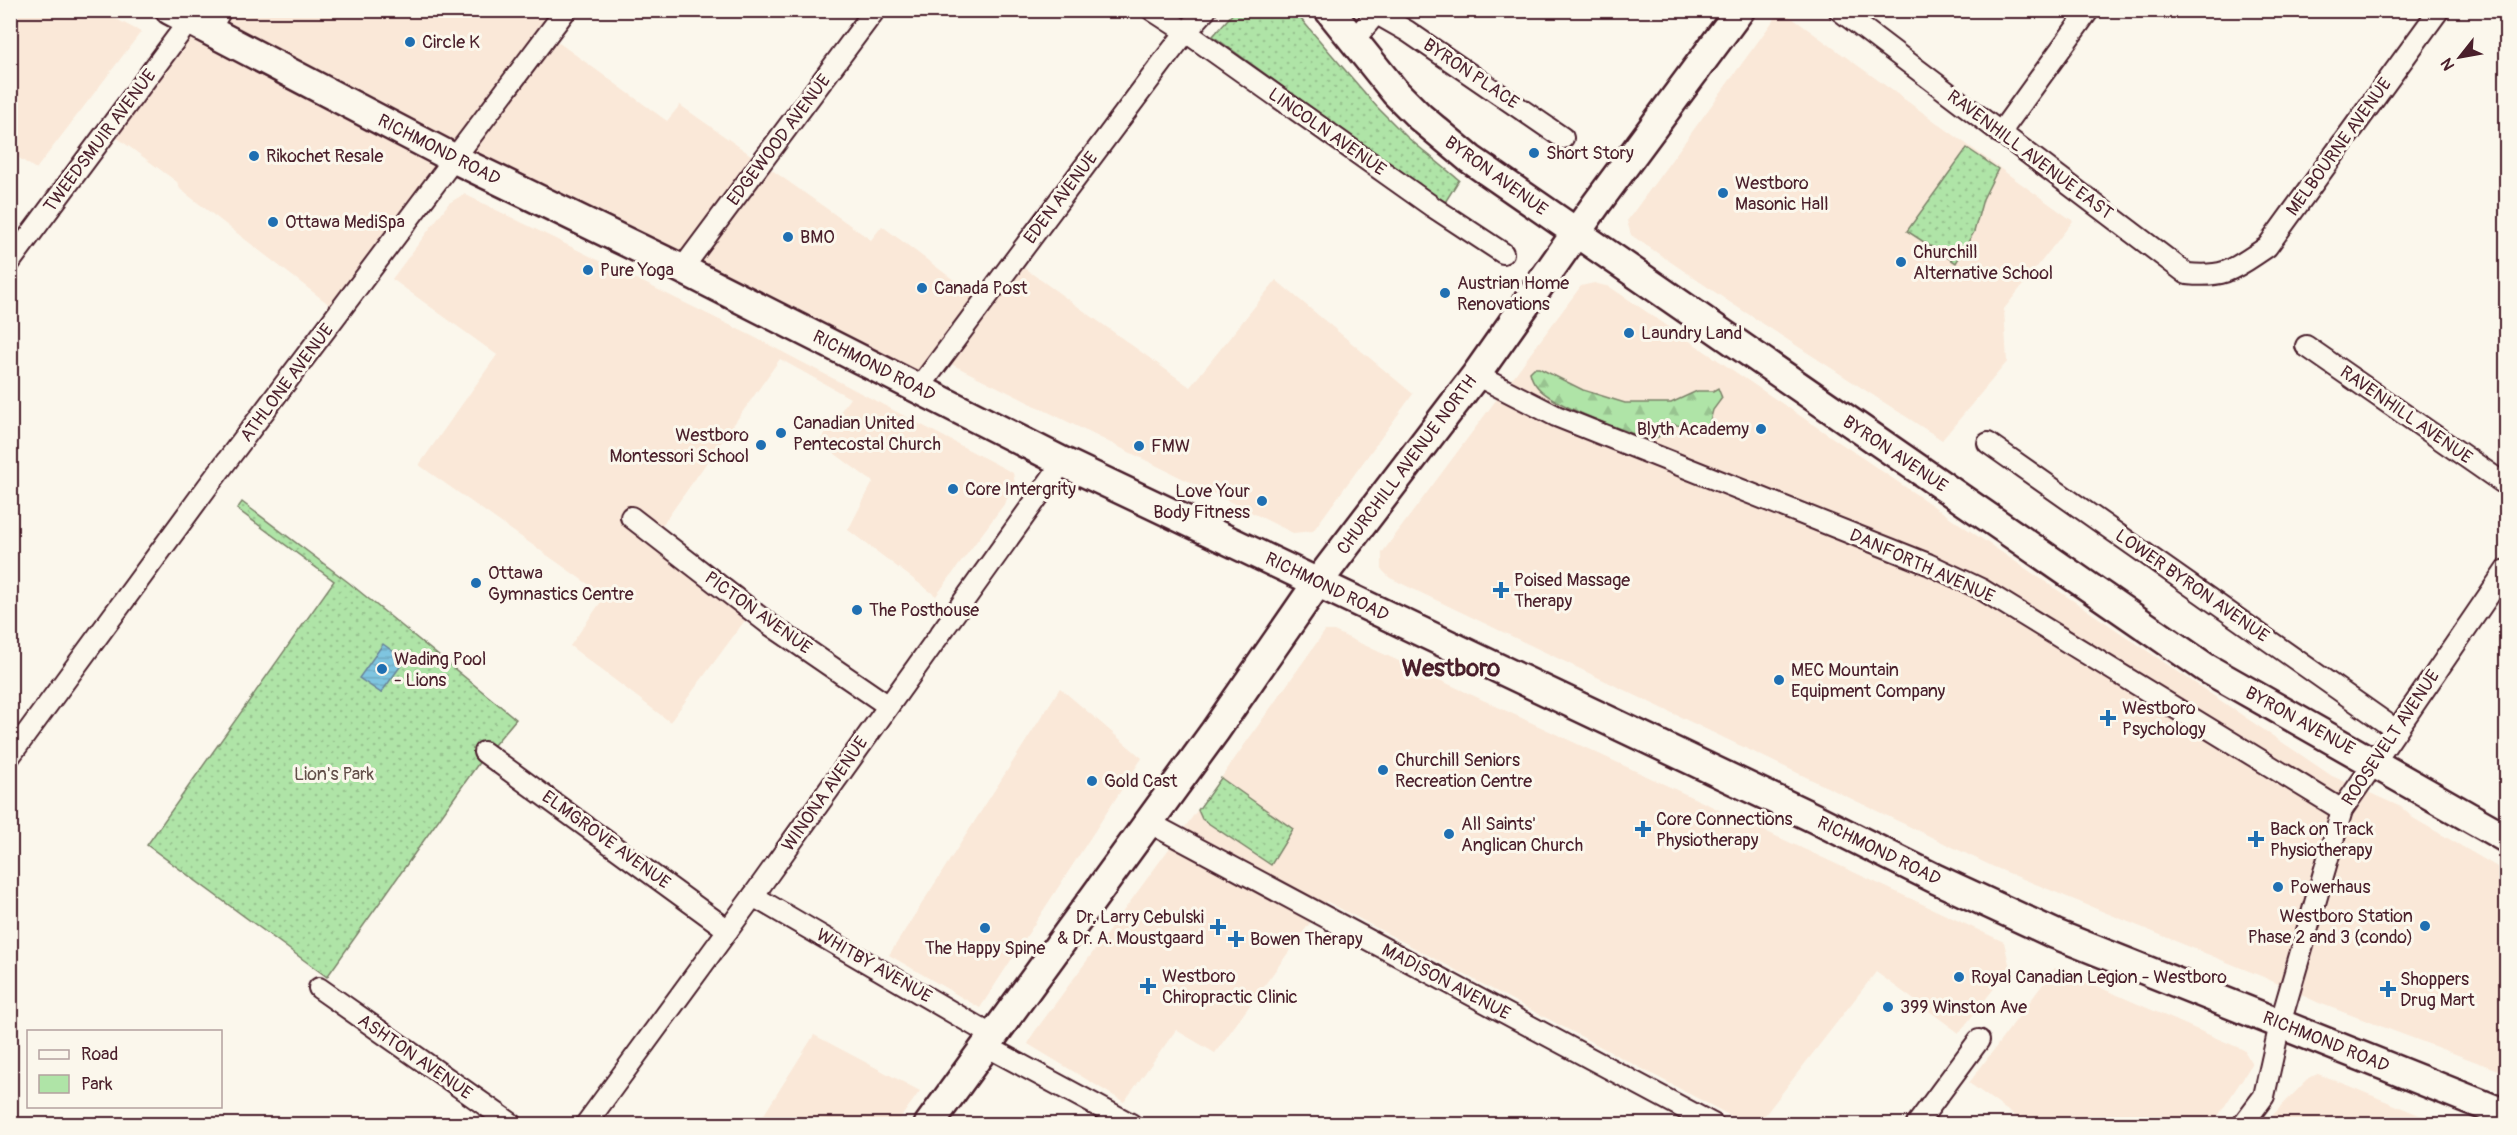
<svg xmlns="http://www.w3.org/2000/svg" width="2517" height="1135" font-family="Pangolin,sans-serif">
  <defs>
    <pattern id="green-dots" width="8" height="8" patternUnits="userSpaceOnUse" patternTransform="scale(1.5)"><rect width="8" height="8" fill="#afe4a7"/><path d="M2 2h.1M6 6h.1" fill="none" stroke="#98c390" stroke-width="1.8" stroke-linecap="round"/></pattern>
    <pattern id="forest-firs" width="22" height="20" patternUnits="userSpaceOnUse" patternTransform="scale(1.5)"><rect width="22" height="20" fill="#afe4a7"/><path d="M5 1l3.5 6h-7zM16 11l3.5 6h-7z" fill="#98c390"/></pattern>
    <pattern id="water-rules" width="6" height="5" patternUnits="userSpaceOnUse" patternTransform="scale(1.5)"><rect width="6" height="5" fill="#7fc5e0"/><path d="M0 2.5h6" fill="none" stroke="#6fa9c0"/></pattern>
  </defs>
  <rect width="100%" height="100%" fill="#fbf7ec"/>
  <filter id="ink" filterUnits="userSpaceOnUse"><feTurbulence type="fractalNoise" baseFrequency=".0167" numOctaves="2"/><feDisplacementMap in="SourceGraphic" scale="12" xChannelSelector="R" yChannelSelector="G"/><feConvolveMatrix kernelMatrix="1 2 1 2 8 2 1 2 1" color-interpolation-filters="sRGB"/></filter>
  <g filter="url(#ink)">
    <g fill="#fae8d8">
      <polygon points="442,10 453,18 459,11 561,11 548,35 667,121 680,105 871,240 882,226 983,302 1013,260 1190,387 1276,280 1413,394 1313,531 1293,533 945,361 919,388 455,160 340,313 180,189 177,182 108,131 189,21 221,11"/>
      <polygon points="1781,10 2073,221 2004,309 2007,362 1942,440 1731,303 1631,235 1627,221"/>
      <polygon points="10,11 101,11 141,32 36,169 11,153"/>
      <polygon points="464,194 750,335 1013,473 1015,483 1005,503 936,596 848,530 873,482 819,442 850,398 780,359 661,527 757,604 670,722 570,646 605,596 419,465 497,355 392,279 449,203"/>
      <polygon points="1594,283 1610,287 2332,776 2401,807 2413,818 2506,872 2506,1073 2319,1003 2261,976 1994,867 1390,578 1382,570 1382,553 1581,286"/>
      <polygon points="1325,631 1334,631 2004,942 2010,968 1959,1033 1876,972 1758,1124 1746,1124 1326,901 1215,1053 1176,1030 1124,1102 1028,1044 1033,1034 1221,778"/>
      <polygon points="1060,688 1142,758 980,1008 889,955"/>
      <polygon points="2055,968 2244,1050 2252,1064 2213,1124 2026,1124 1969,1083"/>
      <polygon points="814,1035 920,1091 896,1124 758,1124"/>
      <polygon points="2318,1074 2349,1086 2441,1124 2271,1124 2266,1122 2310,1077"/>
    </g>
    <g fill="url(#green-dots)" stroke="#7c8269" stroke-width="1.5">
      <polygon points="1235,11 1294,11 1377,107 1407,137 1459,180 1444,204 1213,36"/>
      <polygon points="1967,148 1998,169 1983,199 1974,232 1956,263 1907,231"/>
      <polygon points="242,502 348,582 516,719 478,764 327,977 147,845 334,581 237,509"/>
      <polygon points="1221,778 1293,829 1271,865 1202,819 1198,810"/>
    </g>
    <path fill="url(#forest-firs)" stroke="#7c8269" stroke-width="1.5" d="M1534,368h5l44,22 42,13h46l26,-12h16l5,-3 4,10 -9,12 -5,19 -3,2 -33,-7 -14,13 -8,3c-25,-10 -101,-35 -114,-55 -3,-3 -5,-9 -6,-13z"/>
    <polygon fill="url(#water-rules)" stroke="#6a8398" stroke-width="1.5" points="383,644 405,660 381,693 359,678"/>
    <g fill="none" stroke-linecap="round" stroke-linejoin="round">
      <defs>
        <g id="street">
          <polyline points="1152,10 1186,32 1433,207 1503,253"/>
          <path d="M1839,10l348,264c40,4 48,-6 80,-27l172,-237"/>
          <polyline points="1377,14 1407,31 1563,138"/>
          <polyline points="209,31 221,10"/>
          <polyline points="1353,41 1379,10"/>
          <polyline points="2000,133 2089,10"/>
          <polyline points="10,262 189,21"/>
          <polyline points="682,269 875,10"/>
          <polyline points="2306,346 2506,485"/>
          <polyline points="1476,375 1556,416 1928,564 1981,589 2342,810"/>
          <polyline points="919,388 1165,59 1186,32 1206,10"/>
          <polyline points="1988,443 2396,730"/>
          <polyline points="631,517 769,624 887,705"/>
          <polyline points="484,752 728,930"/>
          <polyline points="10,756 208,486 566,10"/>
          <polyline points="1148,822 1713,1124"/>
          <polyline points="753,896 993,1036"/>
          <polyline points="319,988 512,1124"/>
          <polyline points="986,1046 1131,1124"/>
          <polyline points="586,1124 753,896 1063,462"/>
          <polyline points="1917,1124 1979,1040"/>
          <polyline points="2243,1124 2264,1096 2280,1024 2342,810 2506,570"/>
        </g>
        <g id="secondary">
          <polyline points="170,10 455,159 682,269 1063,462 1814,818 1936,879 2055,934 2506,1114"/>
          <polyline points="1329,10 1395,92 1420,117 1470,159 2206,668 2506,838"/>
          <polyline points="929,1124 1215,731 1318,582 1476,375 1597,203 1740,10"/>
        </g>
      </defs>
      <use href="#street" stroke="#4a1f2b" stroke-width="24"/>
      <use href="#secondary" stroke="#4a1f2b" stroke-width="33"/>
      <use href="#street" stroke="#fbf7ec" stroke-width="20"/>
      <use href="#secondary" stroke="#fbf7ec" stroke-width="28"/>
    </g>
  </g>
  <g fill="#1f6fb2" stroke="#fbf7ec" stroke-width="2">
    <circle cx="410" cy="42" r="6"/>
    <circle cx="1534" cy="153" r="6"/>
    <circle cx="254" cy="156" r="6"/>
    <circle cx="1723" cy="193" r="6"/>
    <circle cx="273" cy="222" r="6"/>
    <circle cx="788" cy="237" r="6"/>
    <circle cx="1901" cy="262" r="6"/>
    <circle cx="588" cy="270" r="6"/>
    <circle cx="922" cy="288" r="6"/>
    <circle cx="1445" cy="293" r="6"/>
    <circle cx="1629" cy="333" r="6"/>
    <circle cx="1761" cy="429" r="6"/>
    <circle cx="781" cy="433" r="6"/>
    <circle cx="761" cy="445" r="6"/>
    <circle cx="1139" cy="446" r="6"/>
    <circle cx="953" cy="489" r="6"/>
    <circle cx="1262" cy="501" r="6"/>
    <circle cx="476" cy="583" r="6"/>
    <path d="M1498 581h6v6h6v6h-6v6h-6v-6h-6v-6h6z"/>
    <circle cx="857" cy="610" r="6"/>
    <circle cx="382" cy="669" r="6"/>
    <circle cx="1779" cy="680" r="6"/>
    <path d="M2105 709h6v6h6v6h-6v6h-6v-6h-6v-6h6z"/>
    <circle cx="1383" cy="770" r="6"/>
    <circle cx="1092" cy="781" r="6"/>
    <path d="M1640 820h6v6h6v6h-6v6h-6v-6h-6v-6h6z"/>
    <circle cx="1449" cy="834" r="6"/>
    <path d="M2253 830h6v6h6v6h-6v6h-6v-6h-6v-6h6z"/>
    <circle cx="2278" cy="887" r="6"/>
    <circle cx="2425" cy="926" r="6"/>
    <path d="M1215 918h6v6h6v6h-6v6h-6v-6h-6v-6h6z"/>
    <circle cx="985" cy="928" r="6"/>
    <path d="M1233 930h6v6h6v6h-6v6h-6v-6h-6v-6h6z"/>
    <circle cx="1959" cy="977" r="6"/>
    <path d="M1145 977h6v6h6v6h-6v6h-6v-6h-6v-6h6z"/>
    <path d="M2385 980h6v6h6v6h-6v6h-6v-6h-6v-6h6z"/>
    <circle cx="1888" cy="1007" r="6"/>
  </g>
  <g text-anchor="middle" dominant-baseline="central" stroke-width="6" stroke-linejoin="round" paint-order="stroke">
    <g font-size="18" fill="#4a1f2b" stroke="#fbf7ec" text-anchor="start">
      <text x="422" y="42">Circle K</text>
      <text x="1546" y="153">Short Story</text>
      <text x="266" y="156">Rikochet Resale</text>
      <text x="1735" y="183">Westboro<tspan x="1735" dy="21">Masonic Hall</tspan></text>
      <text x="285" y="222">Ottawa MediSpa</text>
      <text x="800" y="237">BMO</text>
      <text x="1913" y="252">Churchill<tspan x="1913" dy="21">Alternative School</tspan></text>
      <text x="600" y="270">Pure Yoga</text>
      <text x="1457" y="283">Austrian Home<tspan x="1457" dy="21">Renovations</tspan></text>
      <text x="934" y="288">Canada Post</text>
      <text x="1641" y="333">Laundry Land</text>
      <text x="793" y="423">Canadian United<tspan x="793" dy="21">Pentecostal Church</tspan></text>
      <text x="1749" y="429" text-anchor="end">Blyth Academy</text>
      <text x="749" y="435" text-anchor="end">Westboro<tspan x="749" dy="21">Montessori School</tspan></text>
      <text x="1151" y="446">FMW</text>
      <text x="965" y="489">Core Intergrity</text>
      <text x="1250" y="491" text-anchor="end">Love Your<tspan x="1250" dy="21">Body Fitness</tspan></text>
      <text x="488" y="573">Ottawa<tspan x="488" dy="21">Gymnastics Centre</tspan></text>
      <text x="1514" y="580">Poised Massage<tspan x="1514" dy="21">Therapy</tspan></text>
      <text x="869" y="610">The Posthouse</text>
      <text x="394" y="659">Wading Pool<tspan x="394" dy="21">- Lions</tspan></text>
      <text x="1791" y="670">MEC Mountain<tspan x="1791" dy="21">Equipment Company</tspan></text>
      <text x="2122" y="708">Westboro<tspan x="2122" dy="21">Psychology</tspan></text>
      <text x="1395" y="760">Churchill Seniors<tspan x="1395" dy="21">Recreation Centre</tspan></text>
      <text x="1104" y="781">Gold Cast</text>
      <text x="1656" y="819">Core Connections<tspan x="1656" dy="21">Physiotherapy</tspan></text>
      <text x="1461" y="824">All Saints'<tspan x="1461" dy="21">Anglican Church</tspan></text>
      <text x="2270" y="829">Back on Track<tspan x="2270" dy="21">Physiotherapy</tspan></text>
      <text x="2290" y="887">Powerhaus</text>
      <text x="2413" y="916" text-anchor="end">Westboro Station<tspan x="2413" dy="21">Phase 2 and 3 (condo)</tspan></text>
      <text x="1204" y="917" text-anchor="end">Dr. Larry Cebulski<tspan x="1204" dy="21">&amp; Dr. A. Moustgaard</tspan></text>
      <text x="1250" y="939">Bowen Therapy</text>
      <text x="985" y="948" text-anchor="middle">The Happy Spine</text>
      <text x="1162" y="976">Westboro<tspan x="1162" dy="21">Chiropractic Clinic</tspan></text>
      <text x="1971" y="977">Royal Canadian Legion - Westboro</text>
      <text x="2400" y="979">Shoppers<tspan x="2400" dy="21">Drug Mart</tspan></text>
      <text x="1900" y="1007">399 Winston Ave</text>
    </g>
    <g font-size="18" fill="#4a1f2b" stroke="#fbf7ec">
      <text transform="translate(1471 74) rotate(34)">BYRON PLACE</text>
      <text transform="translate(1327 132) rotate(35)">LINCOLN AVENUE</text>
      <text transform="translate(779 140) rotate(-53)">EDGEWOOD AVENUE</text>
      <text transform="translate(100 141) rotate(-53)">TWEEDSMUIR AVENUE</text>
      <text transform="translate(2339 147) rotate(-54)">MELBOURNE AVENUE</text>
      <text transform="translate(439 150) rotate(27)">RICHMOND ROAD</text>
      <text transform="translate(2030 155) rotate(37)">RAVENHILL AVENUE EAST</text>
      <text transform="translate(1496 176) rotate(36)">BYRON AVENUE</text>
      <text transform="translate(1061 198) rotate(-53)">EDEN AVENUE</text>
      <text transform="translate(874 366) rotate(27)">RICHMOND ROAD</text>
      <text transform="translate(287 383) rotate(-53)">ATHLONE AVENUE</text>
      <text transform="translate(2406 415) rotate(35)">RAVENHILL AVENUE</text>
      <text transform="translate(1895 454) rotate(34)">BYRON AVENUE</text>
      <text transform="translate(1407 465) rotate(-53)">CHURCHILL AVENUE NORTH</text>
      <text transform="translate(1922 566) rotate(24)">DANFORTH AVENUE</text>
      <text transform="translate(2192 586) rotate(35)">LOWER BYRON AVENUE</text>
      <text transform="translate(1327 587) rotate(26)">RICHMOND ROAD</text>
      <text transform="translate(758 613) rotate(36)">PICTON AVENUE</text>
      <text transform="translate(2300 721) rotate(29)">BYRON AVENUE</text>
      <text transform="translate(2391 738) rotate(-56)">ROOSEVELT AVENUE</text>
      <text transform="translate(825 794) rotate(-55)">WINONA AVENUE</text>
      <text transform="translate(606 840) rotate(36)">ELMGROVE AVENUE</text>
      <text transform="translate(1879 851) rotate(26)">RICHMOND ROAD</text>
      <text transform="translate(874 966) rotate(30)">WHITBY AVENUE</text>
      <text transform="translate(1446 982) rotate(28)">MADISON AVENUE</text>
      <text transform="translate(2326 1042) rotate(22)">RICHMOND ROAD</text>
      <text transform="translate(415 1057) rotate(35)">ASHTON AVENUE</text>
    </g>
    <g font-size="18" fill="#63504a" stroke="#fbf7ec">
      <text x="334" y="774">Lion's Park</text>
    </g>
    <g font-size="24" font-weight="bold" fill="#4a1f2b" stroke="#fbf7ec">
      <text x="1451" y="668">Westboro</text>
    </g>
  </g>
  <rect width="2517" height="1135" fill="none" stroke="#fbf7ec" stroke-width="36"/>
  <rect x="18" y="18" width="2481" height="1099" fill="none" stroke="#4a1f2b" stroke-width="2" filter="url(#ink)"/>
  <rect x="27" y="1030" width="195" height="78" fill="#fbf7ec" stroke="#b4a19f" stroke-width="1.5"/>
  <rect x="39" y="1050" width="30" height="9" fill="#fbf7ec" stroke="#b4a19f" stroke-width="1.5"/>
  <text x="81" y="1060" font-size="18" fill="#4a1f2b">Road</text>
  <rect x="39" y="1075" width="30" height="18" fill="#afe4a7" stroke="#b4a19f" stroke-width="1.5"/>
  <text x="81" y="1090" font-size="18" fill="#4a1f2b">Park</text>
  <g transform="translate(2460 57) rotate(239)" stroke="#fbf7ec" stroke-width="4.5" paint-order="stroke">
  <path d="M0-4.5L10 22L0 15L-10 22Z" fill="#4a1f2b"/>
  <text y="-9" font-size="16" font-weight="bold" text-anchor="middle" fill="#4a1f2b">N</text>
  </g>
</svg>
